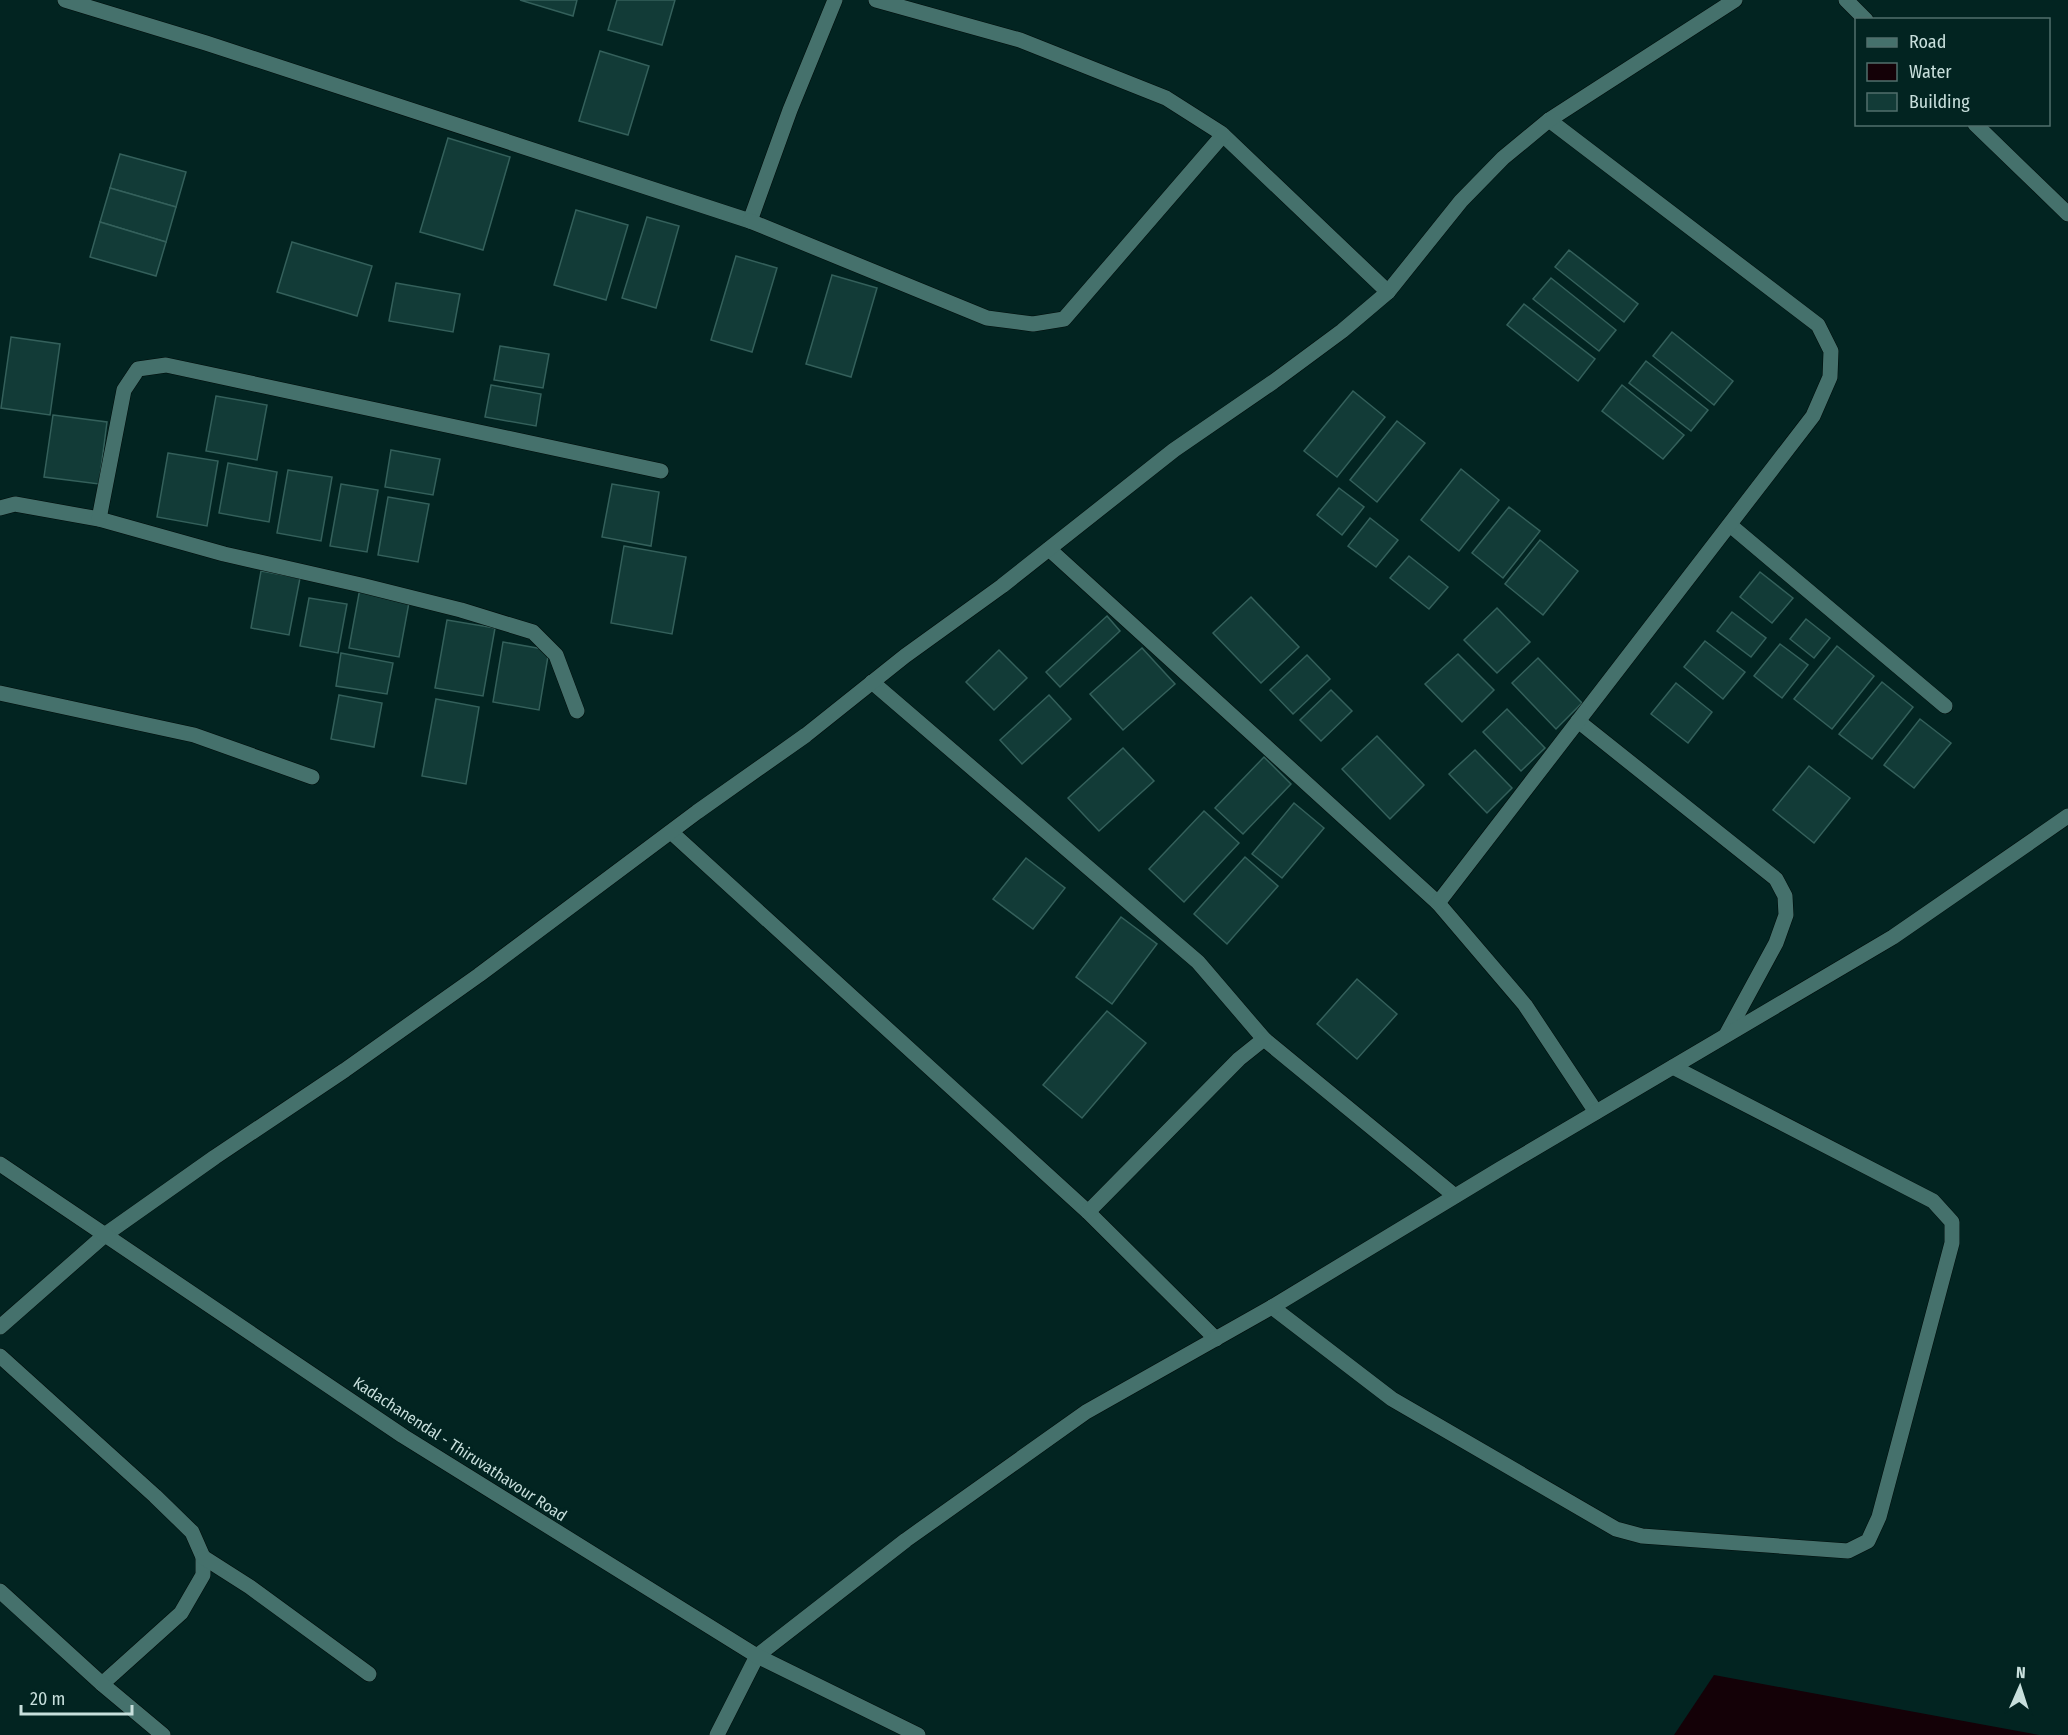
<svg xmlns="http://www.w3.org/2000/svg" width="2068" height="1735" font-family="'Fira Sans Condensed',sans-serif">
  <rect width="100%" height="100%" fill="#022421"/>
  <polygon fill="#140107" points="1714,1675 2039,1735 1674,1735"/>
  <g fill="#123b37" stroke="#34605b" stroke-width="1.5">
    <polygon points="520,0 577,0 573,16"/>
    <polygon points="617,0 675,0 662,45 608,30"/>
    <polygon points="600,51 649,66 628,135 579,121"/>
    <polygon points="448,138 510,157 483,250 420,232"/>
    <polygon points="120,154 186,172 176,207 110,188"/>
    <polygon points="110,188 176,207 166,242 100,222"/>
    <polygon points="576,210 628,225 606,300 554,285"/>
    <polygon points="647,217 679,226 656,308 622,298"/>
    <polygon points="100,222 166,242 156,276 90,257"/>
    <polygon points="292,242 372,266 357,316 277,292"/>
    <polygon points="1569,250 1638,304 1624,322 1555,267"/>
    <polygon points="736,256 777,268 752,352 711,340"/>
    <polygon points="832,275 877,288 851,377 806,364"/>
    <polygon points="1551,278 1616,330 1599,351 1533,299"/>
    <polygon points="396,283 460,294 453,332 389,321"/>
    <polygon points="1524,304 1595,359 1578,381 1507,325"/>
    <polygon points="1672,332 1733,381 1714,405 1653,356"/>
    <polygon points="11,337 60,344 50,415 1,408"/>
    <polygon points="500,346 549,354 543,388 494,380"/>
    <polygon points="1646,361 1708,410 1691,431 1629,383"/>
    <polygon points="491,385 541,394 536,426 485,417"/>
    <polygon points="1622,385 1684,435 1663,459 1602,411"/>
    <polygon points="1353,391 1385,417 1337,477 1304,451"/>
    <polygon points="216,396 267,405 257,460 206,451"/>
    <polygon points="53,415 107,422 99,484 44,477"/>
    <polygon points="1397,421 1425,443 1377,502 1350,480"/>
    <polygon points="391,450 440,459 433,495 385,487"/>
    <polygon points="168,453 218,461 207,526 157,517"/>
    <polygon points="228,463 277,472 269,522 219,513"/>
    <polygon points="1461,469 1499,500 1459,551 1421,520"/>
    <polygon points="288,470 332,477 321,541 277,533"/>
    <polygon points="341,484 378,490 367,552 330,546"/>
    <polygon points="612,484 659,492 651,546 602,537"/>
    <polygon points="1339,488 1364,507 1342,535 1317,515"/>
    <polygon points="388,497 429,504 418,562 378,555"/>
    <polygon points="1509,507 1540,531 1503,578 1472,553"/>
    <polygon points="1370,518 1398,540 1376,567 1348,546"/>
    <polygon points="1540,540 1578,571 1543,615 1505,584"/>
    <polygon points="624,546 686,557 672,634 611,623"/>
    <polygon points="1409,556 1448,587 1429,609 1390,578"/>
    <polygon points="261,571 300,578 289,635 251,628"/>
    <polygon points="1760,572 1793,598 1772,623 1740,597"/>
    <polygon points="360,588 410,597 399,657 349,648"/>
    <polygon points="1251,597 1299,647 1261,683 1213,633"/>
    <polygon points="309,598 347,604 338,653 300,646"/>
    <polygon points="1497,608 1530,642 1497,673 1464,640"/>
    <polygon points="1732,612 1766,638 1751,657 1717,631"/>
    <polygon points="1107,616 1120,631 1060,687 1046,672"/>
    <polygon points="1806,619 1830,638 1814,658 1790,639"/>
    <polygon points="447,620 495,628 483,696 435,688"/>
    <polygon points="1705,641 1745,672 1723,699 1684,667"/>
    <polygon points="503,642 549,650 539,710 493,702"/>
    <polygon points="1780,644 1808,665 1782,698 1754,676"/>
    <polygon points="1837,646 1874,676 1832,729 1794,699"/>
    <polygon points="1142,648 1175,684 1123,730 1090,694"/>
    <polygon points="999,650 1027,678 994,710 966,682"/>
    <polygon points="341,653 393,663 387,694 336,686"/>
    <polygon points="1458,654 1494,690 1462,722 1425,684"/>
    <polygon points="1307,655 1330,679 1293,714 1270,690"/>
    <polygon points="1538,658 1582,703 1556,729 1512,683"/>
    <polygon points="1882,682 1913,707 1872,759 1839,734"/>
    <polygon points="1676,683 1712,712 1688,743 1651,714"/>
    <polygon points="1331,690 1352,711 1321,741 1300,720"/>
    <polygon points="339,695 382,703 374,747 331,739"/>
    <polygon points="1049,695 1071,719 1022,764 1000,740"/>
    <polygon points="436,699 479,707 466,784 422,776"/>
    <polygon points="1507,709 1545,748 1521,771 1483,732"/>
    <polygon points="1920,719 1951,743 1914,788 1884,765"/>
    <polygon points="1377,736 1424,785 1390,819 1342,769"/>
    <polygon points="1123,748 1154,781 1099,831 1068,798"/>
    <polygon points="1475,750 1512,788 1487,813 1449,774"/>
    <polygon points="1264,757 1291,784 1243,834 1215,808"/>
    <polygon points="1809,766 1850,798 1814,843 1773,810"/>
    <polygon points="1294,803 1324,828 1282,878 1252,854"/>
    <polygon points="1204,811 1239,843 1184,902 1149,869"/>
    <polygon points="1245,857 1278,886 1227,944 1194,914"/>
    <polygon points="1026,858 1065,888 1033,929 993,899"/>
    <polygon points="1121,917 1157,944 1112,1004 1076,977"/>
    <polygon points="1357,979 1397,1014 1357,1059 1317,1024"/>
    <polygon points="1107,1011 1146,1043 1082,1118 1043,1085"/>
  </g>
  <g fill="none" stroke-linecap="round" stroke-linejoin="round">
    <defs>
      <g id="service">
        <polyline points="1846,0 1866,20"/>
        <polyline points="1975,124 2068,214"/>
      </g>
      <g id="minor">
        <polyline points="65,0 206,43 750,221 790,110 835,0"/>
        <polyline points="876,0 1020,40 1166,98 1221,133 1388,292"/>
        <polyline points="750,221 987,318 1033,324 1064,319 1223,135"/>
        <polyline points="0,508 15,504 99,519 224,554 361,585 461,610 533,632 556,655 577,711"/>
        <polyline points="99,519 124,390 138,369 166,365 661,471"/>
        <polyline points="1730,525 1945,706"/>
        <polyline points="1049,549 1438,903 1525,1005 1596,1112"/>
        <polyline points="872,682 1198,962 1264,1039 1455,1196"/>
        <polyline points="0,693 194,735 312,777"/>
        <polyline points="1578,721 1776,879 1785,896 1786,915 1776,943 1726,1035"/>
        <polyline points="671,832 1088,1212 1216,1339"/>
        <polyline points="1438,903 1813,416 1830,377 1831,351 1818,325 1549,120"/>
        <polyline points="1088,1212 1239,1059 1264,1039"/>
        <polyline points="1272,1307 1392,1399 1616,1529 1642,1536 1848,1551 1868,1541 1879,1517 1952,1243 1952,1222 1933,1201 1673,1067"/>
        <polyline points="0,1327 106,1234 215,1157 345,1070 479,975 697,812 806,735 905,656 1002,586 1174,450 1273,382 1342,331 1388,292 1461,201 1503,158 1549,120 1735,0"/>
        <polyline points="0,1356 155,1496 192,1532 203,1557 203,1575 181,1613 102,1684"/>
        <polyline points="203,1557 250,1587 369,1674"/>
        <polyline points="0,1591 102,1684 163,1735"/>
        <polyline points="717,1735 757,1656 906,1540 1086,1412 1272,1307 1500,1169 1893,937 2068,816"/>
      </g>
      <polyline id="secondary" points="0,1164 403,1436 757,1656 918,1735"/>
    </defs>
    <use href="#service" stroke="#000c0a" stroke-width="16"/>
    <use href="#minor" stroke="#000c0a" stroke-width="16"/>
    <use href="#secondary" stroke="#000c0a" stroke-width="16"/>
    <use href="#service" stroke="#45716c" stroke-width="15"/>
    <use href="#minor" stroke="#45716c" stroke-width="15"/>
    <use href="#secondary" stroke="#45716c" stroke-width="15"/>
  </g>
  <g text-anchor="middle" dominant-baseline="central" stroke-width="6" stroke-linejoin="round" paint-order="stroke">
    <g font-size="16" fill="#c8dfdc" stroke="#022421">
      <text transform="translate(460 1449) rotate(33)">Kadachanendal - Thiruvathavour Road</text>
    </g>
  </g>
  <rect x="1855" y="18" width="195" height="108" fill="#022421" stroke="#516f6c" stroke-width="1.5"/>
  <rect x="1867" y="38" width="30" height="9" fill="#45716c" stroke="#516f6c" stroke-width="1.5"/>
  <text x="1909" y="48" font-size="18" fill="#c8dfdc">Road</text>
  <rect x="1867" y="63" width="30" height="18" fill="#140107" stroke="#516f6c" stroke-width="1.5"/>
  <text x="1909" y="78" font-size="18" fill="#c8dfdc">Water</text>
  <rect x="1867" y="93" width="30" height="18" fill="#123b37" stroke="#516f6c" stroke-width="1.5"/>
  <text x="1909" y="108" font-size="18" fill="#c8dfdc">Building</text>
  <g transform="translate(2020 1687) rotate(3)" stroke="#022421" stroke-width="4.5" paint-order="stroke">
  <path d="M0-4.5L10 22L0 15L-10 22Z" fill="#c8dfdc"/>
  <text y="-9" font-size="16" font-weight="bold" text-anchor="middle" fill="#c8dfdc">N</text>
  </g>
  <path d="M21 1705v9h111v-9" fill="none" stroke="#c8dfdc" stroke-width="3"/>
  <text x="30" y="1705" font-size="18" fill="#c8dfdc" stroke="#022421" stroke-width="4.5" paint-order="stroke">20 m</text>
</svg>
